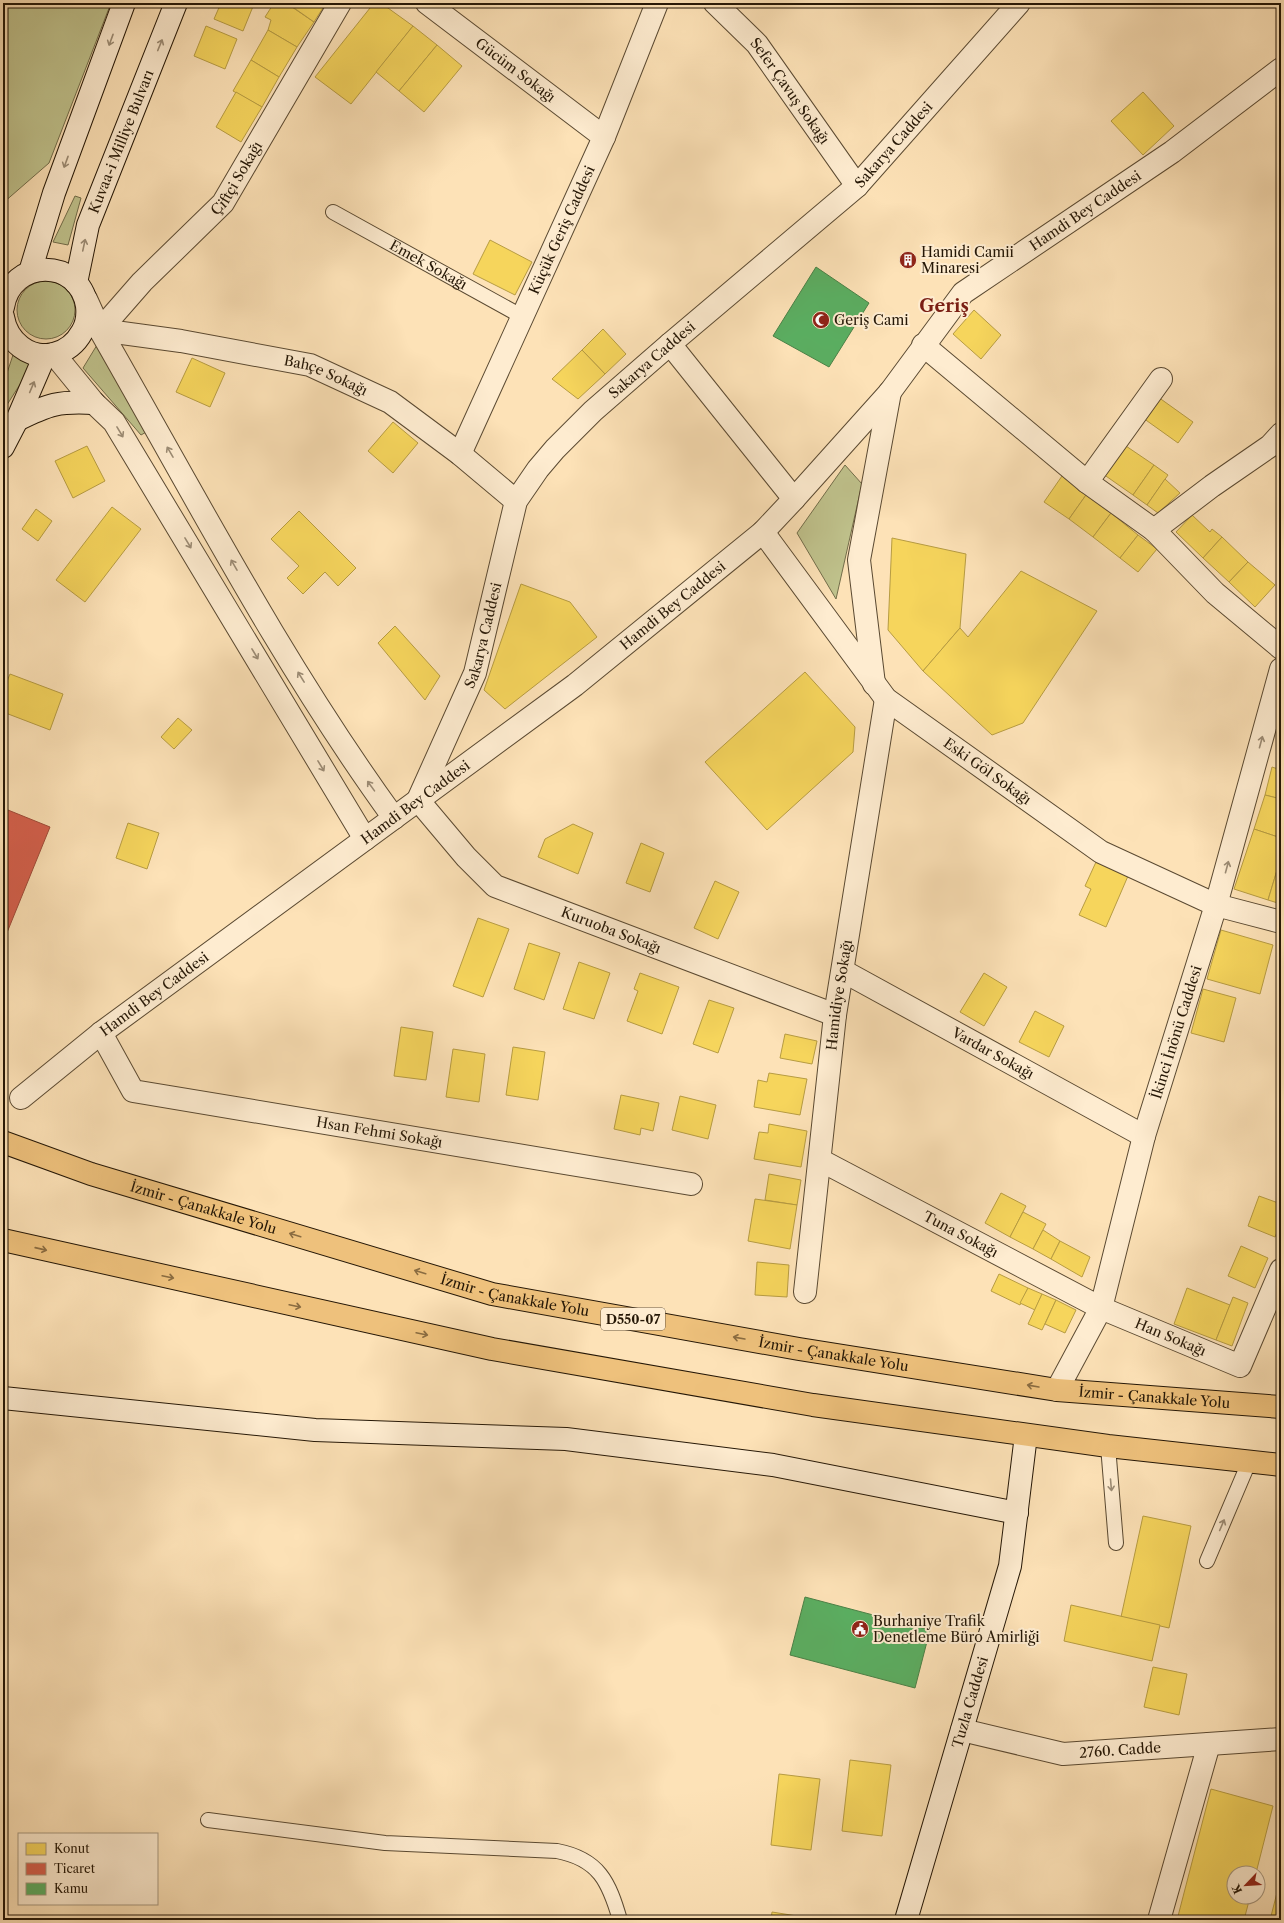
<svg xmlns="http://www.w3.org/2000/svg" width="1284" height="1923" font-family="'Libre Caslon Text',serif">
  <rect width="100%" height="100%" fill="#fde2b7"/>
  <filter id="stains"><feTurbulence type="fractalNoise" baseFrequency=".005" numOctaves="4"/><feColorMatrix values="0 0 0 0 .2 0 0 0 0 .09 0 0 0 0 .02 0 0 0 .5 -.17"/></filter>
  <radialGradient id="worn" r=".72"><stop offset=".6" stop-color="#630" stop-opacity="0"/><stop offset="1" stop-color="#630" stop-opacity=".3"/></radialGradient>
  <g fill="#c0c38d" stroke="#726d4a">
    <polygon points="3,3 111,3 49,163 3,203"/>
    <polygon points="75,196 81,198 68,245 53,242"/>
    <circle cx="46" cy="310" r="29"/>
    <polygon points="97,345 148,431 141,435 83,368"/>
    <polygon points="13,355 33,364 3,411 3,385"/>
    <polygon points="845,465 862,484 836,599 797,533"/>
  </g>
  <g fill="#f6d55c" stroke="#b79c42">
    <polygon points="221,3 254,4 243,31 214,19"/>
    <polygon points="274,3 286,3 314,22 297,47 268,30 271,20 265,17"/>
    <polygon points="287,3 326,3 314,22"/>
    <polygon points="374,3 381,3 413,26 351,104 315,77"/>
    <polygon points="206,26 237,39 225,69 194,56"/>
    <polygon points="413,26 437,45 399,91 376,72"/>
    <polygon points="268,30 297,47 279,77 251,60"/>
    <polygon points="437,45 462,66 424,112 399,91"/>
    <polygon points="251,60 279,77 262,107 233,91"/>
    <polygon points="236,92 262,107 241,142 216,127"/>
    <polygon points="1143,92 1174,126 1143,155 1111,121"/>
    <polygon points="490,240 532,262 515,295 473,274"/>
    <polygon points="907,252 916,260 909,269 899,261"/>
    <polygon points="974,310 1001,335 981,359 953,334"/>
    <polygon points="603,329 626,354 605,374 582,350"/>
    <polygon points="582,350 605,374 578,399 552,379"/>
    <polygon points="192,358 225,373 210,407 176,392"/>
    <polygon points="1158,397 1193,422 1178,443 1143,418"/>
    <polygon points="393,422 418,443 393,473 368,451"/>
    <polygon points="1123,444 1154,465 1133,495 1103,474"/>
    <polygon points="87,446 105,481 73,498 55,461"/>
    <polygon points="1154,465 1168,475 1147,505 1133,495"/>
    <polygon points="1062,476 1086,495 1069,519 1044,502"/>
    <polygon points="1165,479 1180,493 1158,513 1147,505"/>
    <polygon points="1086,495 1111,513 1093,537 1069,519"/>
    <polygon points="112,507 141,529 85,602 56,580"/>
    <polygon points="36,509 52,521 38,541 22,529"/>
    <polygon points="299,511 356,568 338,586 325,572 303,594 287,578 299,566 271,539"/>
    <polygon points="1111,513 1138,535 1120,558 1093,537"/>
    <polygon points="1192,515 1210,532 1212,529 1222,537 1203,558 1176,532"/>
    <polygon points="1138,535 1157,549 1138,572 1120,558"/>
    <polygon points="1222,537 1248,562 1229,582 1203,558"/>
    <polygon points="892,538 966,554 960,628 923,671 888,630"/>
    <polygon points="1248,562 1275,585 1255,607 1229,582"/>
    <polygon points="1021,571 1097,611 1023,723 992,735 923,671 960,628 968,637"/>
    <polygon points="521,584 570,602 597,637 505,709 484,690"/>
    <polygon points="395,626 440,676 425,700 378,643"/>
    <polygon points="805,672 855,727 853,752 767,830 705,762"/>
    <polygon points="10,674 63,694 50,730 3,712 3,691"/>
    <polygon points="178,718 192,730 174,749 161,737"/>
    <polygon points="1272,767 1281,770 1281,799 1265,795"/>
    <polygon points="1265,795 1281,799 1281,838 1254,829"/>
    <polygon points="128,823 159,833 147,869 116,858"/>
    <polygon points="573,824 593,833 578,874 538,857 545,839"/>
    <polygon points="1254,829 1281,838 1281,857 1268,900 1234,889"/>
    <polygon points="641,843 664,853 650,892 626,883"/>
    <polygon points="1281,857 1281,904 1268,900"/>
    <polygon points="1096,862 1128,876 1106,927 1079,915 1091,889 1085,886"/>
    <polygon points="715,881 739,892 718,939 694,928"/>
    <polygon points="478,918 509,929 483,997 453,986"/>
    <polygon points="1221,930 1273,945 1260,994 1207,979"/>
    <polygon points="529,943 560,953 544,1000 514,989"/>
    <polygon points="579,962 610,973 594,1019 563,1009"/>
    <polygon points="640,973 679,987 662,1034 627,1021 638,991 634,989"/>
    <polygon points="984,973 1007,987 984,1026 960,1012"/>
    <polygon points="1203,989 1236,998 1224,1042 1191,1033"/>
    <polygon points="709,1000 734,1008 718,1053 693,1044"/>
    <polygon points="1035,1011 1064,1026 1049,1057 1019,1042"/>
    <polygon points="401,1027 433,1032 426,1080 394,1076"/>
    <polygon points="785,1034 817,1041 812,1064 780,1058"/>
    <polygon points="513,1047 545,1052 538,1100 506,1095"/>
    <polygon points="453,1049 485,1054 479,1102 446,1097"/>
    <polygon points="769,1073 807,1079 800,1115 754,1107 758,1080 767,1082"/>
    <polygon points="621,1095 659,1103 653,1131 641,1128 640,1135 614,1129"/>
    <polygon points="680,1096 716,1105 708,1139 672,1130"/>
    <polygon points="769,1124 807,1131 801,1167 754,1159 759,1132 768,1133"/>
    <polygon points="769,1174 801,1180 797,1205 765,1200"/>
    <polygon points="1001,1193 1026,1206 1010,1237 985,1223"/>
    <polygon points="1259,1196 1281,1204 1281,1222 1275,1237 1248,1226"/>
    <polygon points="755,1199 797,1205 790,1249 748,1241"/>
    <polygon points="1023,1212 1046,1224 1033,1249 1010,1237"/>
    <polygon points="1043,1230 1060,1241 1051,1259 1033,1249"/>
    <polygon points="1060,1241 1090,1257 1082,1277 1051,1259"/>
    <polygon points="1241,1246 1268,1258 1255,1288 1228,1276"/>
    <polygon points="757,1262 789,1265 787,1297 755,1295"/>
    <polygon points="999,1274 1028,1288 1020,1305 991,1291"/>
    <polygon points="1028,1288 1042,1294 1035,1310 1020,1303"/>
    <polygon points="1187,1288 1230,1305 1216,1340 1174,1324"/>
    <polygon points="1042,1294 1056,1300 1042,1330 1028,1324"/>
    <polygon points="1233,1297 1248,1303 1232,1346 1216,1340"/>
    <polygon points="1056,1300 1076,1310 1065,1333 1045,1324"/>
    <polygon points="1143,1516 1191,1526 1169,1628 1121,1617"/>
    <polygon points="1071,1605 1160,1625 1152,1661 1064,1641"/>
    <polygon points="1153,1667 1187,1674 1179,1715 1144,1707"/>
    <polygon points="850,1760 891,1765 882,1836 842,1831"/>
    <polygon points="779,1774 820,1779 811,1850 771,1845"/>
    <polygon points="1211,1789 1273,1806 1256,1873 1234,1873 1234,1897 1250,1897 1244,1920 1177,1920"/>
    <polygon points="1281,1877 1281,1920 1270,1920"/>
    <polygon points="772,1912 822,1920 771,1920"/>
  </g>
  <polygon fill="#d6604d" stroke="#a14a38" points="3,808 50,827 6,935 3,934"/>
  <g fill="#5aae61" stroke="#4a8146">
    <polygon points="816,267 869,303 829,367 773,336"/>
    <polygon points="805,1597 930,1630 915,1688 790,1655"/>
  </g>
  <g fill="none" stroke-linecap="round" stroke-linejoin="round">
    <defs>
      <g id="service">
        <path id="s1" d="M333,212l190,105"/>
        <polyline points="1108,1446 1116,1543"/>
        <polyline points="1207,1561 1249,1462"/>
        <path d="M208,1820l177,23 172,8c42,8 52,31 63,69"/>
      </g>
      <g id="minor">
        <path id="s2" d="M427,3l177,134"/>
        <path id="s3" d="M715,3l42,41 100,142"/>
        <path id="s4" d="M100,330l81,11 129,24 80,37 70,52 56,47"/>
        <path id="s5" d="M100,330l42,-48 81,-79 117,-200"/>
        <polyline points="670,344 794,499"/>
        <polyline points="923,345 1087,482 1154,530 1215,593 1281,648"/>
        <path id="s6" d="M460,454l144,-317 53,-134"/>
        <polyline points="1087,482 1161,379"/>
        <polyline points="1154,530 1212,486 1270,446 1281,434"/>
        <polyline points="874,684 859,560 890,392"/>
        <path id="s7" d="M843,971l301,165"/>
        <path id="s8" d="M835,1015l-340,-129 -29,-29 -48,-57 57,-127 41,-172 22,-32 17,-20 38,-38 77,-67 187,-158 162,-183"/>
        <path id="s9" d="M101,1033l32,58 558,93"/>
        <path id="s10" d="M820,1160l281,148 139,58 41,-96"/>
        <path id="s11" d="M805,1292l30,-277 51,-316"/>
        <path id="s12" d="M962,1730l101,24 218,-15"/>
        <polyline points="1159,1920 1209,1744"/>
      </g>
      <g id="tertiary">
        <path d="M86,299l14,31c94,164 182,334 294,488"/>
        <polyline points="54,354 94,403 114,422 365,839"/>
        <path id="s13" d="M763,532l123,167 215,153 115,53 65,17"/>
        <path id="s14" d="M21,1098l80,-65 474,-348 188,-153 31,-33 96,-107 73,-99 209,-141 109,-83"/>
        <path id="s15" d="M1057,1390l44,-82 43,-172 72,-231 65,-236"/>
      </g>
      <g id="secondary">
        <polyline points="30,272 54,193 124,3"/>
        <path id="s16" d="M76,283l12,-58 88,-222"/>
        <path d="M3,307c8,-49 76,-50 84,-1 1,9 0,18 -5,26 -6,11 -16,19 -28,22 -25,6 -47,-13 -51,-37"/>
        <path d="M17,420c32,-16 42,-19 77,-17"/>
        <polyline points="3,447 17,420 45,355"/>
        <polyline points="3,1398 315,1430 566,1439 773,1465 1017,1513"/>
        <path id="s17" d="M906,1920l104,-354 16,-131"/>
      </g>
      <g id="trunk">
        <path id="s18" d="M3,1142l88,32 401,120 307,55 258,41 224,17"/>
        <polyline points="3,1240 492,1349 813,1405 1108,1446 1281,1465"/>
      </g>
    </defs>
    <use href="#service" stroke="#5b4a32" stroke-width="16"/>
    <use href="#minor" stroke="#5b4a32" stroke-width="24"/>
    <use href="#tertiary" stroke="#5b4a32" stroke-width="24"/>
    <use href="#secondary" stroke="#251706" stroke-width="24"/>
    <use href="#trunk" stroke="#251706" stroke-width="24"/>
    <use href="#service" stroke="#feecd0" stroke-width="14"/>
    <use href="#minor" stroke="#feecd0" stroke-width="22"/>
    <use href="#tertiary" stroke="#feecd0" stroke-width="22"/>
    <use href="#secondary" stroke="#feecd0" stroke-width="22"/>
    <use href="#trunk" stroke="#eec17c" stroke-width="22"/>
  </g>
  <defs><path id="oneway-shaft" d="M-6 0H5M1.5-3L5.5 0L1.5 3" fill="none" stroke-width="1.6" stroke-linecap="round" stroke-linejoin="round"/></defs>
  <g stroke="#9c8c75">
    <use href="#oneway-shaft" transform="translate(111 40) rotate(110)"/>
    <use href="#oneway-shaft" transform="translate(160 45) rotate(-68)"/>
    <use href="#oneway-shaft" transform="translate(66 162) rotate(110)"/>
    <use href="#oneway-shaft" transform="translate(84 245) rotate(-78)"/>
    <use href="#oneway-shaft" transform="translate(32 387) rotate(-67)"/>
    <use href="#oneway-shaft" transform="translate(120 432) rotate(59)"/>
    <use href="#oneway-shaft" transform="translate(170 452) rotate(-120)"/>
    <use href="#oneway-shaft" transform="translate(188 543) rotate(59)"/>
    <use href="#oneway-shaft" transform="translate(234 565) rotate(-120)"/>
    <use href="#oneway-shaft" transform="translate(255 654) rotate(59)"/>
    <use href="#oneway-shaft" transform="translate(301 677) rotate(-122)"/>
    <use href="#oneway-shaft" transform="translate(1261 742) rotate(-75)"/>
    <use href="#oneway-shaft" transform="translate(321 766) rotate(59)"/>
    <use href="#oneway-shaft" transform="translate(371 786) rotate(-126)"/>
    <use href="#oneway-shaft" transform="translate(1227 867) rotate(-75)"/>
    <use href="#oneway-shaft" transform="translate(1111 1485) rotate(85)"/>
    <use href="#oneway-shaft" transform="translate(1222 1525) rotate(-67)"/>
  </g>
  <g stroke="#8a6c41">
    <use href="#oneway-shaft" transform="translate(295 1235) rotate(-163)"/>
    <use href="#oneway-shaft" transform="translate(41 1249) rotate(13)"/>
    <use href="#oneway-shaft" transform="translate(420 1272) rotate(-163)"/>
    <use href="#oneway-shaft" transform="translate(168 1277) rotate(12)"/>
    <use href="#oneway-shaft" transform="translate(295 1306) rotate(12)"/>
    <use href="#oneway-shaft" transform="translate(422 1334) rotate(12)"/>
    <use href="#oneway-shaft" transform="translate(739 1338) rotate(-170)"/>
    <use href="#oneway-shaft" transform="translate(1033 1386) rotate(-170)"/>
  </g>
  <defs>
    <symbol id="building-disc" viewBox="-11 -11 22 22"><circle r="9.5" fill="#8f2418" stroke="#feecd0"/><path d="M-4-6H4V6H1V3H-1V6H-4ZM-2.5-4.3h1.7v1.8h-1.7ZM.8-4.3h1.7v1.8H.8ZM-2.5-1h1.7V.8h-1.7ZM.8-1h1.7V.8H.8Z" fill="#fff"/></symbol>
    <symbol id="mosque-disc" viewBox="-11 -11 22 22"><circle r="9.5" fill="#8f2418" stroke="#feecd0"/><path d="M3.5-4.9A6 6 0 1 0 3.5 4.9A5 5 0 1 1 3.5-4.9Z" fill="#fff"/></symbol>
    <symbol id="civic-disc" viewBox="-11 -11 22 22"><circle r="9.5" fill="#8f2418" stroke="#feecd0"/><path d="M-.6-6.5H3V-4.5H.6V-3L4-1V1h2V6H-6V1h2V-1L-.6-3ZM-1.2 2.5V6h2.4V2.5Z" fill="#fff"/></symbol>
  </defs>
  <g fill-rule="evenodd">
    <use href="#building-disc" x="898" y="250" width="20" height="20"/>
    <use href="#mosque-disc" x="811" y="310" width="20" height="20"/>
    <use href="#civic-disc" x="850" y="1619" width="20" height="20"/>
  </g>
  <g text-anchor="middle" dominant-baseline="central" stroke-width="4" stroke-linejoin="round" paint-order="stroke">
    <rect fill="#feecd0" stroke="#665743" stroke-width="1" x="601" y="1308" width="64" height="22" rx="3"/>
    <g font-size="13" font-weight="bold" fill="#251706">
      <text x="633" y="1319">D550-07</text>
    </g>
    <g font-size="14" fill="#251706" stroke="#feecd0">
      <text stroke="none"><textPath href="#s2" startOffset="111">Gücüm Sokağı</textPath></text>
      <text stroke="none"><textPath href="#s3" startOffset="116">Sefer Çavuş Sokağı</textPath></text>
      <text stroke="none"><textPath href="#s16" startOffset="149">Kuvaa-i Milliye Bulvarı</textPath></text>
      <text stroke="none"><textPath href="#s8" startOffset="1316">Sakarya Caddesi</textPath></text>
      <text stroke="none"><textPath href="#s5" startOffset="205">Çiftçi Sokağı</textPath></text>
      <text stroke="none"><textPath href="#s14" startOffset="1393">Hamdi Bey Caddesi</textPath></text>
      <text stroke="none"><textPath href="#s6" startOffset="246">Küçük Geriş Caddesi</textPath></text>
      <text stroke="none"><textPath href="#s1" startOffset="109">Emek Sokağı</textPath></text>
      <text stroke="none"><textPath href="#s8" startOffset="992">Sakarya Caddesi</textPath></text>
      <text stroke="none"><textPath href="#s4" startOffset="231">Bahçe Sokağı</textPath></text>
      <text stroke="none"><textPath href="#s14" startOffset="817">Hamdi Bey Caddesi</textPath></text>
      <text stroke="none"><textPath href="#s8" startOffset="657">Sakarya Caddesi</textPath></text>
      <text stroke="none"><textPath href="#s13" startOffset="332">Eski Göl Sokağı</textPath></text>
      <text stroke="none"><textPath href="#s14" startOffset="493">Hamdi Bey Caddesi</textPath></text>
      <text transform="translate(611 930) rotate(21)">Kuruoba Sokağı</text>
      <text stroke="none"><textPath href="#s14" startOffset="169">Hamdi Bey Caddesi</textPath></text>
      <text stroke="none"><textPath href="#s11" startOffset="299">Hamidiye Sokağı</textPath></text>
      <text stroke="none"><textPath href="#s15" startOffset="379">İkinci İnönü Caddesi</textPath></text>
      <text stroke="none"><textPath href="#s7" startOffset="171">Vardar Sokağı</textPath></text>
      <text stroke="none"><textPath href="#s9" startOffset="316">Hsan Fehmi Sokağı</textPath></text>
      <text stroke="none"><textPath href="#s18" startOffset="211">İzmir - Çanakkale Yolu</textPath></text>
      <text stroke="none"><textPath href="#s10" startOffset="159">Tuna Sokağı</textPath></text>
      <text stroke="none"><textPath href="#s18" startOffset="535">İzmir - Çanakkale Yolu</textPath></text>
      <text stroke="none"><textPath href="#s10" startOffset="393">Han Sokağı</textPath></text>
      <text stroke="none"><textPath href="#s18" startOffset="859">İzmir - Çanakkale Yolu</textPath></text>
      <text stroke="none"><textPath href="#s18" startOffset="1183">İzmir - Çanakkale Yolu</textPath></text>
      <text stroke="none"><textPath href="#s17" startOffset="227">Tuzla Caddesi</textPath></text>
      <text stroke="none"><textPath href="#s12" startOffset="161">2760. Cadde</textPath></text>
    </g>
    <g font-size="14" fill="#251706" stroke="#feecd0" text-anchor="start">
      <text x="921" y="252">Hamidi Camii<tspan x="921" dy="16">Minaresi</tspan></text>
      <text x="834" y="320">Geriş Cami</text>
      <text x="873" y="1621">Burhaniye Trafik<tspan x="873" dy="16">Denetleme Büro Amirliği</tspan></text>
    </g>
    <g font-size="18" font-weight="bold" fill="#7a1f14" stroke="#feecd0">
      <text x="944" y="306">Geriş</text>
    </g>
  </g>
  <rect width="1284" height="1923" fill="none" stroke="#fde2b7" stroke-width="16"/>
  <rect x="4" y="4" width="1276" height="1915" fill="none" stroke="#251706" stroke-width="2"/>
  <rect x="8" y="8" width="1268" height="1907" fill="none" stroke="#251706"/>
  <rect x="18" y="1833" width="140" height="72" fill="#feecd0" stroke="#a7977f"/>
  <rect x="26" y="1843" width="20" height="12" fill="#f6d55c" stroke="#a7977f"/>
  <text x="54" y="1853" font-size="12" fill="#251706">Konut</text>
  <rect x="26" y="1863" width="20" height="12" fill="#d6604d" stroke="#a7977f"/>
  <text x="54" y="1873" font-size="12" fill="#251706">Ticaret</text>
  <rect x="26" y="1883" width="20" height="12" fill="#5aae61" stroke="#a7977f"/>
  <text x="54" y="1893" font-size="12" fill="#251706">Kamu</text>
  <g transform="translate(1246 1885) rotate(245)"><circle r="19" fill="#feecd0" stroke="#a7977f"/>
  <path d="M0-3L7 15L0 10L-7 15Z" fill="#8f2418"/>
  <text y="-6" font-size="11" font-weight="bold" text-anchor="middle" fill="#251706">K</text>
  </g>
  <rect width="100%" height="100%" filter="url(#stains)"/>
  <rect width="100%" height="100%" fill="url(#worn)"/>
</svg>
